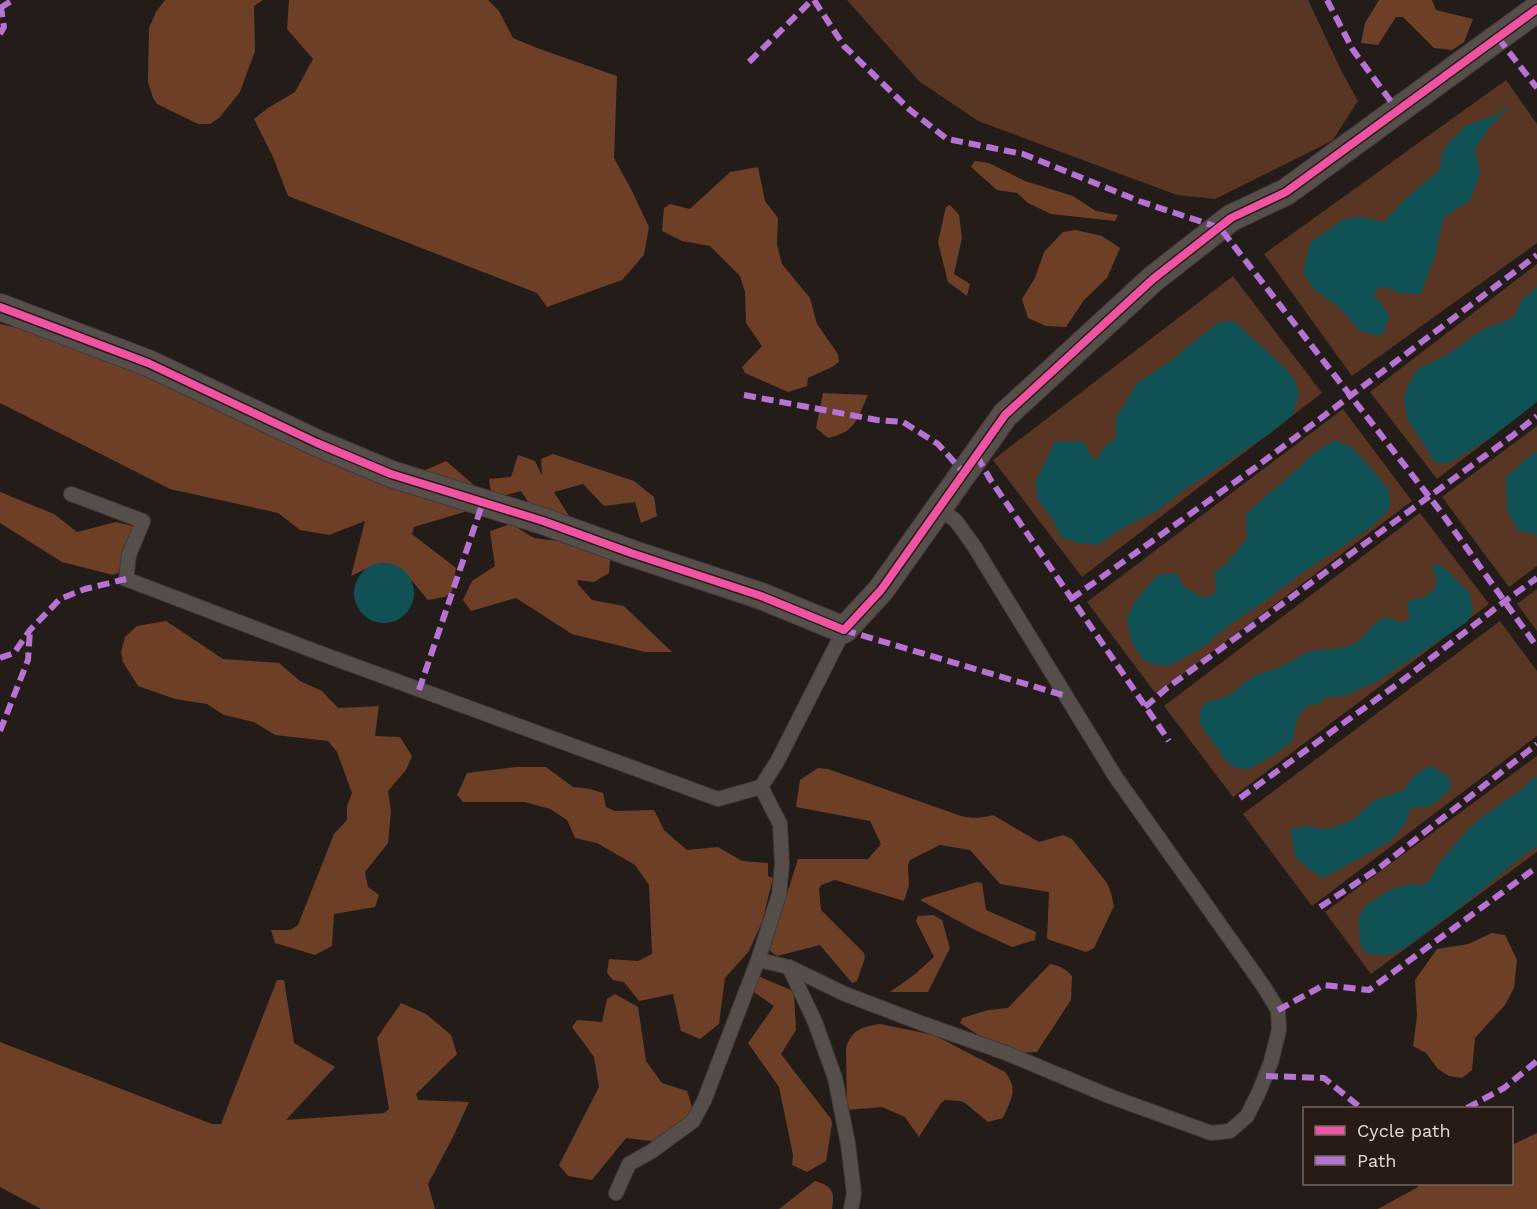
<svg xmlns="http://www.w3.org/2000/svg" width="1537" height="1209" font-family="'Work Sans',sans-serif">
  <rect width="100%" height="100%" fill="#241c19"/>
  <g fill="#593624">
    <polygon points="847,0 1308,0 1342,72 1358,101 1332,141 1215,199 1177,195 978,121 919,81"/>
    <polygon points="1506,80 1537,124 1537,243 1352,376 1264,254"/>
    <polygon points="1537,264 1537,402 1437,479 1370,392"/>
    <polygon points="1233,276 1322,393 1082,577 993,460"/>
    <polygon points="1343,409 1412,501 1156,694 1087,602"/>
    <polygon points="1537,426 1537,566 1509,587 1442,497"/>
    <polygon points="1420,513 1489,604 1233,797 1164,706"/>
    <polygon points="1537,589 1537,631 1517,604"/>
    <polygon points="1500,621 1537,671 1537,736 1312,906 1243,814"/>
    <polygon points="1537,756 1537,852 1371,974 1325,912"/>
  </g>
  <g fill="#6d3f26">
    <polygon points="165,0 263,0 254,6 255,51 240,92 219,118 210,124 198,124 157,104 153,98 148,82 149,28 156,12"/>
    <polygon points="289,0 488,0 499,11 513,38 537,48 617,76 614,158 631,189 649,227 644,255 622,280 547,307 537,293 288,196 273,157 254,119 268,108 295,92 313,59 287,29"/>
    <polygon points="1379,0 1432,0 1436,10 1473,19 1464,42 1452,50 1434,48 1403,17 1396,17 1378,45 1361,43 1365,23"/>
    <polygon points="975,161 989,163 1025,181 1073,196 1096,211 1118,215 1115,221 1051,214 1028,203 1017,193 997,190 971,167"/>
    <polygon points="758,167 765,201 778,218 777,245 782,264 810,298 817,324 838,354 839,362 832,367 808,378 807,386 788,392 745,373 742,367 762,346 746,323 745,292 740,276 710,246 682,241 662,231 664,208 670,204 690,209 730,172"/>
    <polygon points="950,205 959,215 962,238 954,274 970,284 967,296 948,282 938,242 946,207"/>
    <polygon points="1076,230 1102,236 1120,248 1107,278 1084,300 1066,327 1046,326 1028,318 1022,299 1035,278 1044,252 1063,232"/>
    <polygon points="0,324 107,348 471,510 414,527 412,534 456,568 452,592 445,597 428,600 403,570 374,565 351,576 365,521 329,535 300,530 278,513 170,489 0,403"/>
    <path d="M823,393l45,2c-11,24 -12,37 -40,43l-12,-10z"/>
    <polygon points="553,454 634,481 654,497 657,516 641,523 635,502 604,506 583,484 554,492 569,516 534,511 521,491 492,499 489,479 511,477 518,455 535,461 542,476 541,459"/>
    <polygon points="446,461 475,486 475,499 421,472"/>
    <polygon points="0,492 54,514 77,532 116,522 132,526 136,532 121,572 113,575 62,562 0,523"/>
    <polygon points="511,524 534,538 601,546 610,559 609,573 594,582 577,580 578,584 592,600 624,606 672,652 645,652 572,634 516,598 471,611 463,600 472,581 495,566 490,531"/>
    <polygon points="166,621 223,659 279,663 300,681 322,691 338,708 379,706 375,736 400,737 412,756 406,770 388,791 391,811 388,843 365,872 368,887 379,895 375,907 334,914 332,946 315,955 275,943 271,930 290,930 298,925 334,834 347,820 347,806 352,793 337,752 328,741 275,735 254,722 224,715 207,704 175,699 138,686 123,662 121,652 125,637 137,626"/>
    <polygon points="516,767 546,767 573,787 590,789 603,793 606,807 615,811 654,810 664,830 687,850 718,847 742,861 768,863 768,876 773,878 762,922 749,951 725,978 719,1024 700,1039 681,1031 673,994 639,1001 624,982 613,980 607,973 609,959 638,961 652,954 649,885 635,865 597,843 575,838 567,820 550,809 525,802 463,802 457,795 467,773"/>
    <path d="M818,768l10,1 133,47c12,3 21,2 32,-1l46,27 24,-7 9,4 35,44 4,10 3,13 -20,42 -8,4 -39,-13 2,-47 -49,-8 -30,-34 -30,-5 -30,15 -2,5 1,20 -5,16 -69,-21 -14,5 -2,4 2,21 43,43 1,5 -8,23 -5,2 -32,-38 -43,11 -8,-6 29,-91h70l13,-15 -11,-23 -74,-14 4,-27z"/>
    <polygon points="977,882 982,883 986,910 1036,932 1035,940 1012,947 973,929 920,900 924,898"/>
    <polygon points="933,915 942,920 950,948 928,992 890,992 914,975 934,957 916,921 918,916"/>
    <polygon points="1492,933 1505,935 1517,960 1514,988 1505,1005 1475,1038 1472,1070 1462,1078 1449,1076 1438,1069 1426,1053 1413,1046 1417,1016 1415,980 1437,949 1468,944"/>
    <path d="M1050,964c10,2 15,4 22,12l-1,24 -34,52 -31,1 -46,-30 2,-5 26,-8 20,-2z"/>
    <polygon points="758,976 791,990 794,994 796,1030 781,1054 831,1119 832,1124 826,1161 807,1172 792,1165 793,1155 779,1087 748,1043 774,1006 751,990"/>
    <polygon points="277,980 284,980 294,1043 335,1067 286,1120 384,1113 389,1109 377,1038 401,1003 426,1014 451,1035 457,1054 416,1094 418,1100 469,1102 453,1137 428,1184 435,1209 41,1209 0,1187 0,1042 212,1124 221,1124"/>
    <polygon points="615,994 638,1007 646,1061 662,1083 687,1091 698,1126 660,1142 626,1138 592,1180 568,1176 559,1165 599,1087 594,1057 572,1027 577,1020 602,1022 607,999"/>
    <path d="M880,1024l54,11 71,37c14,18 6,27 -2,46l-15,4 -23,-19 -5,-2 -15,-1 -4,3 -22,34 -14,-20 -23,-10 -35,3 -1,-63c7,-18 16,-20 34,-23z"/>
    <polygon points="1537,1133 1537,1209 1378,1209 1418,1187 1418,1184 1512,1184 1512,1145"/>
    <path d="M815,1181c17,5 20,10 17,28h-53z"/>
  </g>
  <g fill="#105156">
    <path d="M1512,105l-21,21 -16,22 5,26 -10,27 -26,16 -9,39 -14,38 -22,-1 -19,-7 -6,8 15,21 -5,18 -6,3 -18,-5 -18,-21 -28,-21 -11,-16 7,-30 34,-24 18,-2 22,5c17,-19 33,-36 55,-50l4,-22 22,-24 33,-12z"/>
    <polygon points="1537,287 1537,402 1489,439 1451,462 1441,464 1435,462 1407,418 1404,396 1416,370 1447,355 1482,330 1513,318 1522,300"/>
    <polygon points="1234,321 1283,366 1295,380 1299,396 1292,416 1268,435 1185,489 1157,511 1126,526 1098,545 1082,544 1061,537 1053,520 1037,498 1036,480 1055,442 1077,441 1086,443 1089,453 1096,460 1103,448 1116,437 1116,419 1137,383 1168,363 1219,322"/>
    <polygon points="1335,440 1351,447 1372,469 1389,491 1390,508 1373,526 1302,573 1268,599 1232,623 1202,648 1169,666 1154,665 1141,658 1131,640 1127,617 1137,599 1158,575 1176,573 1184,586 1203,598 1216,593 1215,571 1225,565 1247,539 1246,514 1316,452"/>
    <polygon points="1537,450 1537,537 1534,534 1519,531 1507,511 1506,477"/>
    <circle cx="384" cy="593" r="30"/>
    <polygon points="1437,564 1448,571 1470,594 1473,612 1467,622 1376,682 1345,696 1326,697 1317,705 1310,704 1298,716 1293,740 1274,755 1249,769 1235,768 1226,761 1200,724 1200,711 1205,703 1228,696 1253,676 1278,668 1310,651 1343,648 1358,642 1380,619 1391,618 1402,623 1410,617 1407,605 1412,599 1423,598 1435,589 1437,579 1431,565"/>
    <path d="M1429,766l10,4 11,9 1,9c-15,14 -18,22 -40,19l-5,16 -15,18 -68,37 -13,-8 -14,-12 -6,-29 17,-3 16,3 16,-3 18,-9 8,-9 11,-8 28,-10 10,-14z"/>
    <polygon points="1537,776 1537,847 1528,852 1458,909 1405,948 1387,956 1366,953 1360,943 1359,917 1366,905 1390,890 1408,884 1423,885 1431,879 1437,866 1467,831 1482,817 1518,792"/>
  </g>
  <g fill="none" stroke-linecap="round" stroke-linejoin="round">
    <defs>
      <g id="lane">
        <polyline points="71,494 143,521 129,555 126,579 317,652 718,799 761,787 780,824 782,864 779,895 758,960 704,1101 693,1121 652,1151 629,1164 616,1193"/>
        <polyline points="761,787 777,762 844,630"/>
        <polyline points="758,960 789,967 845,994 921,1023 1006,1053 1109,1096 1211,1133 1230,1131 1247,1116 1259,1092 1271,1062 1279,1030 1278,1010 1264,987 1115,776 974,546 956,521 939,508"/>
        <polyline points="789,967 815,1022 835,1078 848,1144 854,1193 851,1209"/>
      </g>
      <polyline id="street" points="0,307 148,363 317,443 391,474 543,521 631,553 761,596 844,630 881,590 1005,415 1153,279 1231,218 1286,192 1537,9"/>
    </defs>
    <use href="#lane" stroke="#403937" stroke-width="16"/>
    <use href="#street" stroke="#403937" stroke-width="28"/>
    <use href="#lane" stroke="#554e4b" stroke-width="14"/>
    <use href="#street" stroke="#554e4b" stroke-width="26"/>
    <g stroke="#b673d3" stroke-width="6" stroke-dasharray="12 6" stroke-linecap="butt">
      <polyline points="814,0 844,46 910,110 947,139 1023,154 1139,201 1220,228 1441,512 1537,647"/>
      <polyline points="1327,0 1353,50 1398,111"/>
      <polyline points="0,8 13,0"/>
      <polyline points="0,34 4,27 1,8"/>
      <polyline points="1498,38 1537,88"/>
      <polyline points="749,62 812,0"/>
      <polyline points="744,395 877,420 903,422 938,444 964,473"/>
      <polyline points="977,456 990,479 1169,741"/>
      <polyline points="1071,599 1256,467 1537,255"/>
      <polyline points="844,630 1066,696"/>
      <polyline points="0,658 14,653 30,630 60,599 85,589 126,579"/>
      <polyline points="419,690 483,502"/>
      <polyline points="1145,707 1167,688 1512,436 1537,416"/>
      <polyline points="0,731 28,660 30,630"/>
      <polyline points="1240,798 1399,683 1505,601 1537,578"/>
      <polyline points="1320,907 1379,868 1537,744"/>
      <polyline points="1278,1010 1324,985 1369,990 1537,867"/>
      <polyline points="1266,1076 1324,1078 1361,1108"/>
      <polyline points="1467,1108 1504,1088 1537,1061"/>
    </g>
    <defs>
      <polyline id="cycleway" points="0,307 148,363 317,443 391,474 543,521 631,553 761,596 844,630 881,590 1005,415 1153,279 1231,218 1286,192 1537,9"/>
    </defs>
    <use href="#cycleway" stroke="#281b15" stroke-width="11"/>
    <use href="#cycleway" stroke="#f153a3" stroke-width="8"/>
  </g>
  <rect x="1303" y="1107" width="210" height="78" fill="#281b15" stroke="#736762" stroke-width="1.5"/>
  <rect x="1315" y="1126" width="30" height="9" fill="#f153a3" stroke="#736762" stroke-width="1.5"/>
  <text x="1357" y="1137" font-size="18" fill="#e3dad5">Cycle path</text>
  <rect x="1315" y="1156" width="30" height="9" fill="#b673d3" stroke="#736762" stroke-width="1.5"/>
  <text x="1357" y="1167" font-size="18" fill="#e3dad5">Path</text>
</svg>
